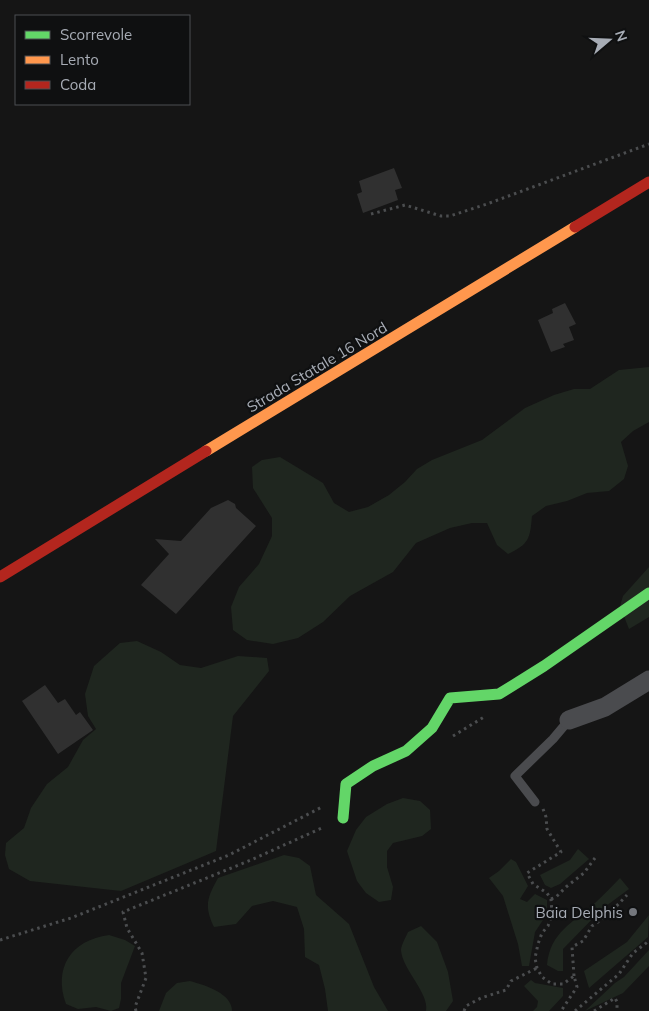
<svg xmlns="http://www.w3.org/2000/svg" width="649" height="1011" font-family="Mulish,sans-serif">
  <rect width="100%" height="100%" fill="#151515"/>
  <g fill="#1f261f">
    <path d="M649,367v55l-16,9 -12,11 7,24 -4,13 -15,12 -22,2 -20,8 -21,5 -14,10c-2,23 -3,28 -24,38l-11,-9 -10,-22h-15l-22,5 -34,15 -23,29 -43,24 -27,26 -25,16 -25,6 -26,-4 -14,-10 -2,-23 8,-20 20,-23 13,-28v-18l-19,-30 -1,-21 10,-7 18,-3 43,26 11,20 15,9 19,-5 21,-12 16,-13 12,-13 15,-9 50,-20 43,-32 29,-13 20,-6h16l29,-19z"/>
    <polygon points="649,567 649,617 629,629 620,606 623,596"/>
    <polygon points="137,641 161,652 180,665 201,668 238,656 267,658 269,671 233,716 216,851 121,891 30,881 9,869 5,855 6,843 24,828 31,808 47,784 68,767 83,740 96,729 88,716 85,694 94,666 120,643"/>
    <polygon points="403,798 420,801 430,810 431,829 422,836 393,843 387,851 387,867 393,887 391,900 379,902 366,893 357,881 347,851 356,830 366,817 387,804"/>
    <polygon points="578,849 589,859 560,884 551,888 545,885 540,875 570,860"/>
    <path d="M284,855l15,3 11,8 6,29 33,29 25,63 14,24h-60l-3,-22 -6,-24 -14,-8 -1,-28 -7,-22 -24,-6 -21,5 -16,18 -22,3c-10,-21 -7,-29 4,-49z"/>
    <polygon points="511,859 516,862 528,886 520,899 527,902 535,894 547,900 547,914 535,932 529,966 522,966 518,944 503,896 489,878 499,871"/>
    <path d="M620,878l9,11 -27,20 -39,40v22h-5l-11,-6c3,-33 26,-42 48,-62 9,-8 17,-17 25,-25z"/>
    <polygon points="649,915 648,937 589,988 584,971 627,942"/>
    <path d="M421,926l16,16 11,30 5,29 -7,10h-20c4,-17 -24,-42 -25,-61 0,-5 5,-13 7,-18z"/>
    <path d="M109,935l16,5 10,6 -14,37v16l-2,9 -8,3 -15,-4 -18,2 -12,-5c-13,-36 5,-64 43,-69z"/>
    <polygon points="649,950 649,966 623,993 585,1011 615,983 624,977"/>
    <polygon points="531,980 535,983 563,988 563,996 549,1011 533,1011 537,1007 538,1001 524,986"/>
    <path d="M190,981c14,4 42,12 42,30h-73l7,-18 11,-10z"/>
  </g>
  <g fill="#303030">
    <polygon points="394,168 402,188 395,190 398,200 363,213 357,194 362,192 359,181"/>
    <polygon points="565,303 576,324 569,327 574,340 563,344 565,347 551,352 538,320 553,313 552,309"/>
    <polygon points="228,500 235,504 236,508 256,526 176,614 141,585 169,554 155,539 181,541 211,508"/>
    <polygon points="45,685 58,703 65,699 76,715 80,712 93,730 58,754 22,701"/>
  </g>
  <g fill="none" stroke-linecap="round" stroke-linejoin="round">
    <g stroke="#4b4d4f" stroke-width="3" stroke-dasharray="2.5 4" stroke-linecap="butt">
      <polyline points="371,214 405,205 441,216 450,216 487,204 649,144"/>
      <polyline points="453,736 484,717"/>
      <polyline points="543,809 546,817 547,829 561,852 527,873 533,884 547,893 551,899 552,914 548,926 542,933 538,944 535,958 537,968 542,977 552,984 563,984 574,976 577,987 561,1011"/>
      <polyline points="551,899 556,897 566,887 584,873 595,858"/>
      <polyline points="0,940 71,918 229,855 322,807"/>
      <polyline points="574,976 572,947 583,941 592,926 608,915 627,895"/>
      <polyline points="136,1011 135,1007 146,978 142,953 127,928 123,912 251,860 324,827"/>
      <polyline points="464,1011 466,1006 481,998 506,990 511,981 537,968"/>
      <polyline points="575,1011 619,974 633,953 649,941"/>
      <polyline points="594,1011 615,998 617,1002 617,1011"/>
    </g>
    <polyline stroke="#4a4b4e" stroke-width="9" points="535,802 515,776 553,739 569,720"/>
    <polyline stroke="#4a4b4e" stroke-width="19" points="569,720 605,707 649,680"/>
    <polyline stroke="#63d668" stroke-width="11" points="343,818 346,784 373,766 406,751 432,728 450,698 499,694 544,666 649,593"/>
    <polyline stroke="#ff974d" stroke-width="11" points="206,451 575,227"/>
    <g stroke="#b3261e" stroke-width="11">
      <polyline points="575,227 649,182"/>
      <polyline points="0,577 206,451"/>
    </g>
  </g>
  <circle fill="#74777d" stroke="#0f1011" stroke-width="2" cx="633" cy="912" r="5"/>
  <g text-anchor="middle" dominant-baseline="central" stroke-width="4.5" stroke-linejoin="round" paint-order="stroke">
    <g font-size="15" fill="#a7acb5" stroke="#0f1011">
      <text transform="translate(317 367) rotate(-31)">Strada Statale 16 Nord</text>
    </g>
    <g font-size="15" fill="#a7acb5" stroke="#0f1011" text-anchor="end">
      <text x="623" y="912">Baia Delphis</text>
    </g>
  </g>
  <rect x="15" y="15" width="175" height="90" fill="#0f1011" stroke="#4c4e53"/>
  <rect x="25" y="31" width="25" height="8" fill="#63d668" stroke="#4c4e53"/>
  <text x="60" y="40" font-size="15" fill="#a7acb5">Scorrevole</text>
  <rect x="25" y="56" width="25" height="8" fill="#ff974d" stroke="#4c4e53"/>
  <text x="60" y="65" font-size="15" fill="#a7acb5">Lento</text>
  <rect x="25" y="81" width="25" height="8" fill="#b3261e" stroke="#4c4e53"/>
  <text x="60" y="90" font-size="15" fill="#a7acb5">Coda</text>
  <g transform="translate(609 40) rotate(71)" stroke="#0f1011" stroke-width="4" paint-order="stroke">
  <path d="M0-4L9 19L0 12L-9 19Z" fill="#a7acb5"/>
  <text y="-8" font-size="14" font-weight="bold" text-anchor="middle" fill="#a7acb5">N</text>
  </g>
</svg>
